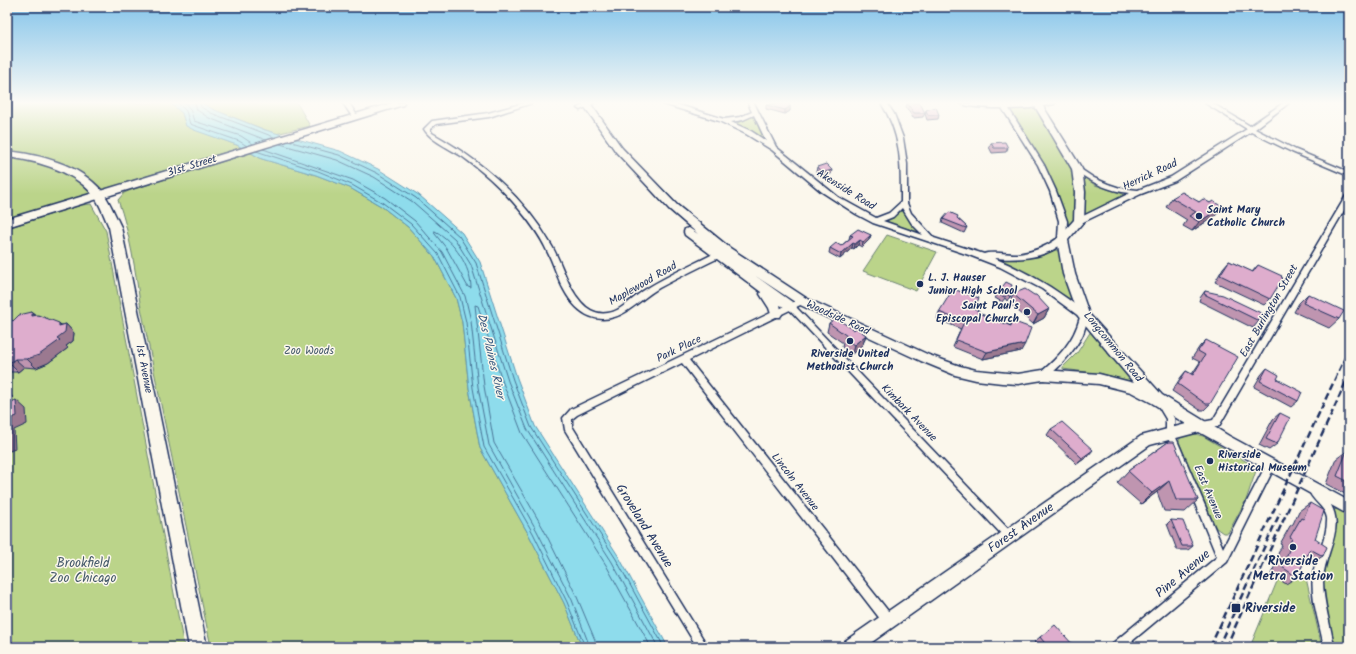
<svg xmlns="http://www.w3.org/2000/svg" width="1356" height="654" font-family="Kalam,sans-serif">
  <rect width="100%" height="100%" fill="#fbf7ec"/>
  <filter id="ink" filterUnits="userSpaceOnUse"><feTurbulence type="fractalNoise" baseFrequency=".025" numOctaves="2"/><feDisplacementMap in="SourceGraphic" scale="8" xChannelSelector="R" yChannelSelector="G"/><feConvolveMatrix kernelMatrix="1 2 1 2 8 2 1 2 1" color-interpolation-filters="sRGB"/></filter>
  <g filter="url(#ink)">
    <g fill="#bbd48a" stroke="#6b8274">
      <polygon points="7,103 170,103 182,113 186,126 242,147 7,219"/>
      <polygon points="202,103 297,103 310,126 276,134 212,109"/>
      <polygon points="1005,103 1034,103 1074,170 1095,185 1126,195 1081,217 1069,225 1054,186 1043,164"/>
      <polygon points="752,117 755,118 766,140 734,124"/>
      <path d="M251,153l11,6 54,16 34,13 31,18 27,21 26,29 22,42 6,24 7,66 11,60 49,87 35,68 18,44h-371l-71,-344c-5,-35 -10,-69 -22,-103l6,-7 7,-3z"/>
      <polygon points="91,204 106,231 184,647 7,647 7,228 81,205"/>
      <polygon points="903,210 909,220 922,233 885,222"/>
      <polygon points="887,235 937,252 916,291 863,271"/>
      <polygon points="1056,250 1060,252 1073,301 1049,286 998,259 1029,258"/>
      <polygon points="1091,331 1133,382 1102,374 1063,369 1063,367 1077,353"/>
      <polygon points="1195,434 1203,436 1257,468 1246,500 1228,533 1223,533 1216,528 1179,442 1179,440 1181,437"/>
      <polygon points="1337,509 1349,515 1349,647 1332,647 1322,591 1321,571 1335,523 1334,510"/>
      <polygon points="1292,569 1305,574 1322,647 1250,647 1278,579"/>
    </g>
    <polygon fill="#8edcec" stroke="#6097b3" points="170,103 202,103 212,109 265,130 340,151 378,169 419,195 462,233 480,262 517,378 535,426 619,557 668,647 582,647 564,603 529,535 480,448 469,388 462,322 456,298 434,256 408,227 381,206 350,188 316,175 262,159 237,145 194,130 186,126 182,113"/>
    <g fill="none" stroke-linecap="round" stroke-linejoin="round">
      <g stroke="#497497" stroke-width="1">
        <polyline points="178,103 186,111 190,124 239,141 247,146"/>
        <polyline points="185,103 190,109 194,121 241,136 253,144"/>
        <polyline points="195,103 197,110 209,118 266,140"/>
        <polyline points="200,103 201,107 211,113 274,137"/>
        <polyline points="288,141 339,155 377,173 416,198 459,236 476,263 513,380 531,427 616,559 664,647"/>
        <polyline points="280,144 337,160 374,177 413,202 455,239 471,265 508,381 527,429 612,562 658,647"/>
        <polyline points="263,149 353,180 385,198 415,221 442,252 465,296 471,321 478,387 489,445 537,531 572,600 590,647"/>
        <polyline points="256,151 318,171 352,185 383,203 411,224 438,254 460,297 466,322 473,388 484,447 533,533 567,602 585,647"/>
        <path d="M435,231c19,10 36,36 36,57l-3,-1 -21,-38 -12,-15z"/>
        <polyline points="596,647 595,640 577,597 543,528 494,443 484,386 475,305 478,306 503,383 522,433 606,565 651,647"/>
      </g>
      <defs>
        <g id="street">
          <polygon points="343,103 349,103 358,117 357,118 353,118"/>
          <path d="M524,103h8l-43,14 -53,7 -6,5 2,4c48,27 90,62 118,110 12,19 16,42 31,59 7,8 16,13 27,11 14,-2 26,-17 38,-24 24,-15 50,-26 75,-39h6l1,2 -1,2c-23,11 -46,22 -68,34 -12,7 -21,16 -32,23 -27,17 -49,5 -63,-21 -7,-12 -10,-26 -17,-39 -8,-18 -21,-34 -34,-49 -15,-17 -32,-32 -50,-45 -12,-8 -32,-16 -39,-28l8,-8 56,-8z"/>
          <polygon points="587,103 594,103 580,110 577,108"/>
          <path d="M660,103h9l10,2 45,14 16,-2 12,-5 -4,-9h6l22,44 62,50 38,21 13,-5 12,-11c0,-36 1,-67 -20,-99h6l7,11 9,24 4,26v39l4,10 23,25 50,16c5,-3 25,0 34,0 15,-2 28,-7 40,-16l1,-17 -9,-30 -12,-26 -36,-57c-10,0 -34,0 -42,-5l40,2 -1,-2h6l3,2 47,-2 -1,1 -24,4 -21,1 35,56 12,26 11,30 -1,18c-16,20 -49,21 -72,19 34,14 64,32 93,56l1,2c-1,6 -3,12 -5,18 -5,11 -31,47 -43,43l-1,-2 1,-2c19,-16 34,-32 40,-56l-38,-28 -42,-22 -31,-12 -96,-32 -17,-9 -34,-22 -50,-42 -26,-16 -27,-13zM754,115l12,26 -15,-10 -20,-9 12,-2zM902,208l10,16 11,11 -40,-14 10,-4z"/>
          <path d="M1205,103h7l38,23 33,-23h6l-34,26 41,21 53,22v4l-57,-24 -41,-20 -76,49 -34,13 -60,29h-4l-2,-2 2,-2 53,-26c-21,-2 -38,-10 -55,-23v-2h4l15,10 14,6 12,4 18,2 33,-13 76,-48z"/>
          <polygon points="1347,194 1349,194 1349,202 1219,426 1200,430 1197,429 1196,426 1197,423 1213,420"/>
          <polygon points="802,298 806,301 805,303 796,307 1012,533 1014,536 1012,539 1009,541 1006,539 790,310 689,360 892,616 893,620 892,624 888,625 884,624 682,363 577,415 572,419 572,426 708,647 697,647 565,430 563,418 571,409"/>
          <polygon points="1161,400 1164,401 1174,418 1174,433 1223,548 1267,463 1270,462 1273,463 1275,466 1227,562 1125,647 1112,647 1113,643 1217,557 1166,433 1166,419 1157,404 1158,401"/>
          <path d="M1315,489c5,2 8,6 11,9 23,27 -2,54 -3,82 0,23 8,45 11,67h-10c-4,-23 -14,-49 -11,-72 3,-19 15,-38 14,-57 -2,-11 -13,-16 -17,-25l2,-3z"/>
        </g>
        <g id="secondary">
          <polygon points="392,103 404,103 403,105 7,227 7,219"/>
          <polygon points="582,103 590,103 622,148 677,205 730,248 806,298 929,355 960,366 976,370 1018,374 1043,370 1099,374 1134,383 1078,316 1063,274 1057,239 1074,220 1075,192 1072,169 1033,103 1041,103 1082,169 1085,192 1084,221 1068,240 1075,274 1089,314 1162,395 1229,436 1349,501 1349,515 1199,432 1150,445 865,647 843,647 845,641 1141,436 1186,424 1152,403 1131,392 1099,384 1043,380 1018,384 1002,383 976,380 955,375 921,361 798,304 754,275 795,304 797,307 795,310 791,311 780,305 782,314 780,317 772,317 769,308 760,294 761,292 685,235 684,232 685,229 689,228 698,234 669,209 616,152"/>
        </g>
        <path id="primary" d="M7,151c34,4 72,13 95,40 8,11 13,24 19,36l86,420h-18l-80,-420c-4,-9 -8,-20 -13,-28 -19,-28 -58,-38 -89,-42z"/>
      </defs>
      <use href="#street" stroke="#1b2f5e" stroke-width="3"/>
      <use href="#secondary" stroke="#1b2f5e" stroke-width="3"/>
      <use href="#primary" stroke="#1b2f5e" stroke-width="3"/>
      <use href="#street" fill="#fbf7ec" fill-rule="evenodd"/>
      <use href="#secondary" fill="#fbf7ec" fill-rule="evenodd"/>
      <use href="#primary" fill="#fbf7ec" fill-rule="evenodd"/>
      <g stroke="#1b2f5e" stroke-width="2.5" stroke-dasharray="7 3.5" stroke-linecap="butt">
        <polyline points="1210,647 1349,349"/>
        <polyline points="1218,647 1280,513"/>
        <polyline points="1226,647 1349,375"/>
      </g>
    </g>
    <g fill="#bf95b0" stroke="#1b2f5e">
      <polygon points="781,103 789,103 790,106 790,111 785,114 766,109 766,105"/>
      <polygon points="907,103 925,113 923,117 913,118 906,107"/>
      <polygon points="926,110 939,115 938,119 927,120 925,114"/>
      <polygon points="991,143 1008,148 1006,152 992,153 989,147"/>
      <polygon points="817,167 831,174 821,177 816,172"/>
      <polygon points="1172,198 1210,203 1222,207 1215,216 1192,231 1183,226 1187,220 1166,207"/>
      <polygon points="957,218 967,227 964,233 942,223 943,219"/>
      <polygon points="850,235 871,235 869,240 862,247 858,245 854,249 852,248 840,259 829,253 830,248 841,246 849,239"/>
      <polygon points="1229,261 1252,272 1258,265 1270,299 1264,305 1215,282 1223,268"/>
      <polygon points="1011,288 1012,294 1007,301 1005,298 1002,302 995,298 997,294"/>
      <polygon points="1205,291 1259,321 1253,328 1199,301 1200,298"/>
      <polygon points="1013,294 1049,309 1044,318 1033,324 1009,303"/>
      <polygon points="1308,294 1339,319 1329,328 1294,312 1299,303"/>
      <polygon points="974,309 978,313 1010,325 1012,321 1021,351 983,359 953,347 961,329 937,319 939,312"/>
      <polygon points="32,312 36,315 62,325 66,324 74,333 73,341 66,346 68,348 48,363 36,368 24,367 18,372 10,372 7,374 7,322 13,321"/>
      <polygon points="829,323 854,330 866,335 863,344 852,354 842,347 843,343 827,332"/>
      <polygon points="1206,340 1210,404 1204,410 1200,410 1172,391 1181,377 1186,371 1192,374 1200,362 1192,358 1200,346"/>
      <polygon points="1267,368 1298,401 1291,407 1254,387 1261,375"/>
      <polygon points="1280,413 1277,444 1269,450 1259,445 1273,419"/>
      <polygon points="1051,429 1088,456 1077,464 1047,435"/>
      <polygon points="1349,429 1349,438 1346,437"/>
      <polygon points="1168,442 1198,500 1185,512 1164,511 1157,492 1141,504 1117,483 1128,471"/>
      <polygon points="1347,451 1349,452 1349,496 1326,484 1336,459"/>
      <polygon points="1310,503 1315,539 1323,556 1312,563 1305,559 1297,577 1286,584 1271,574 1279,557 1277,556 1282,545 1280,544 1290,526 1293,524 1299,511"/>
      <polygon points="1171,520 1193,546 1188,550 1177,550 1167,524"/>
      <polygon points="1040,637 1073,647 1039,647 1034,642"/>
    </g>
    <g fill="#9b7990" stroke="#1b2f5e">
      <polygon points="790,106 790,111 785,114 785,110"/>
      <polygon points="832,170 831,174 821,177 822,173"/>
      <polygon points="1222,207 1215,216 1192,231 1199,222"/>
      <polygon points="871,235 869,240 862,247 863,242"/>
      <polygon points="860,240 858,245 854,249 855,244"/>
      <polygon points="853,243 852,248 840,259 841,254"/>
      <polygon points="7,293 10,296 11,312 7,313"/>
      <polygon points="1049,309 1044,318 1033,324 1038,315"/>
      <polygon points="32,312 41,320 32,316"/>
      <polygon points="59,323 65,329 66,324 74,333 73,341 66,346 68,348 48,363 36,368 27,359 57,338 59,326"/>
      <polygon points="866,335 863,344 852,354 854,345"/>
      <polygon points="1025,344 1021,351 983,359 987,352"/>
      <polygon points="15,359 24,367 18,372 9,363"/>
      <polygon points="7,370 10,372 7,374"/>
      <polygon points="7,392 12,396 13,414 7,409"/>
      <polygon points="16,400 26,409 27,424 14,430 15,449 7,452 7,420"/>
      <polygon points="1093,450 1088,456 1077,464 1082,458"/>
      <polygon points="1169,481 1157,492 1141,504 1152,493"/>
    </g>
    <g fill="#deadcd" stroke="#1b2f5e">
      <polygon points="782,103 789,103 790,106 785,110 766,105"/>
      <polygon points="907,103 920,103 925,113 914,113"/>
      <polygon points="936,107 939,115 928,115 926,110"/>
      <polygon points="1005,142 1008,148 994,148 991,143"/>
      <polygon points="826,164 832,170 822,173 817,167"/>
      <polygon points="1182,192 1199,202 1203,199 1210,203 1213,201 1222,207 1199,222 1189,216 1196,212 1172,198"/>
      <polygon points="949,212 958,216 957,218 967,227 966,228 943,219"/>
      <polygon points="858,229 871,235 863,242 860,240 855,244 853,243 841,254 830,248 836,243 841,246 853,236 850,235"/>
      <polygon points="1229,261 1253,272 1258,265 1282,276 1281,277 1283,278 1270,299 1220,275"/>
      <polygon points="1006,282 1012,285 1011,288 1014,289 1010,297 1007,294 1005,297 997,294"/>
      <polygon points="953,289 979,298 974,309 979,311 978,313 1011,326 1012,321 1031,328 1025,344 987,352 956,340 964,322 939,312"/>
      <polygon points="1025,289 1034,295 1036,295 1049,309 1038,315 1013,294"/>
      <polygon points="1205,291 1223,295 1263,314 1259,321 1204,294"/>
      <polygon points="1308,294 1344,311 1339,319 1303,303"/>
      <polygon points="32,312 32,316 38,315 59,323 59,326 66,324 65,332 57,338 60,340 39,355 27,359 15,359 9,363 7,364 7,322 10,319 13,321 19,315"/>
      <polygon points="836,318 854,330 856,328 866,335 854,345 844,338 847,336 829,323"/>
      <polygon points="1206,340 1238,357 1210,404 1206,404 1178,384 1186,371 1193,375 1205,355 1198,351"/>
      <polygon points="1267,368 1279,375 1277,379 1302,392 1298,401 1260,381"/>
      <polygon points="16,400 17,416 7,420 7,404"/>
      <polygon points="1280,413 1290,418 1277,444 1266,439"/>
      <polygon points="1062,422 1093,450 1082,458 1051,429"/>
      <polygon points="1168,442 1174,442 1198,500 1176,500 1169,481 1152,493 1128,471"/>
      <polygon points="1347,451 1349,452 1349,482 1337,476"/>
      <polygon points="1310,503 1324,511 1315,539 1327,547 1323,556 1310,549 1297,577 1282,567 1289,550 1288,549 1292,538 1290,537 1301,518 1303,519"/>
      <polygon points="1171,520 1183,521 1193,546 1182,546"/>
      <polygon points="1055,625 1074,646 1073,647 1048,647 1040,637"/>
    </g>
  </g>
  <linearGradient id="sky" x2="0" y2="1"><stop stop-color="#84c4ea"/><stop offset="0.53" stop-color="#fdfbf6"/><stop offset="1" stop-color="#fdfbf6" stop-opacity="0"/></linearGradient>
  <rect width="1356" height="194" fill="url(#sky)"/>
  <g fill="#1b2f5e" stroke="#fbf7ec" stroke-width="1.5">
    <circle cx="1199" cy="216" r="4"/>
    <circle cx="920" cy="284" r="4"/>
    <circle cx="1027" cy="312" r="4"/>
    <circle cx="850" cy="341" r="4"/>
    <circle cx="1210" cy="461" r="4"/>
    <circle cx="1293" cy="547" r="4"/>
    <rect x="1231" y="603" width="10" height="10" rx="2"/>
  </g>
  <g text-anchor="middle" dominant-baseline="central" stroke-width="3" stroke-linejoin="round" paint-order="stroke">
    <g font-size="11" fill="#1b2f5e" stroke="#fbf7ec">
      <text transform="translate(192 166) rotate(-17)">31st Street</text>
      <text transform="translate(1150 175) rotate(-25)">Herrick Road</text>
      <text transform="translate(846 190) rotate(32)">Akenside Road</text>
      <text transform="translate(643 284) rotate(-30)">Maplewood Road</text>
      <text transform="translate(1269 311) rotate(-60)">East Burlington Street</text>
      <text transform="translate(838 318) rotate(25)">Woodside Road</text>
      <text transform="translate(1113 347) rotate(51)">Longcommon Road</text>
      <text transform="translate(679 349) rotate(-26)">Park Place</text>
      <text transform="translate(144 369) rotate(79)">1st Avenue</text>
      <text transform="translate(909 413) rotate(46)">Kimbark Avenue</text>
      <text transform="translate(795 482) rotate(52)">Lincoln Avenue</text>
      <text transform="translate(1208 492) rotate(67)">East Avenue</text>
    </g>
    <g font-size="11" font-weight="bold" fill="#1b2f5e" stroke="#fbf7ec" text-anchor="start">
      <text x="1207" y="210">Saint Mary<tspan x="1207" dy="13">Catholic Church</tspan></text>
      <text x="928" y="278">L. J. Hauser<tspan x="928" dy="13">Junior High School</tspan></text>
      <text x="1019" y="306" text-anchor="end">Saint Paul's<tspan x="1019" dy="13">Episcopal Church</tspan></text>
      <text x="850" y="354" text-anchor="middle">Riverside United<tspan x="850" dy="13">Methodist Church</tspan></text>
      <text x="1218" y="455">Riverside<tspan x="1218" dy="13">Historical Museum</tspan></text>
    </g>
    <g font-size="11" fill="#435869" stroke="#fbf7ec">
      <text x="309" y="351">Zoo Woods</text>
    </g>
    <g font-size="12" font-style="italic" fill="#385a82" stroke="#fbf7ec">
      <text transform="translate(491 356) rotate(77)">Des Plaines River</text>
    </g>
    <g font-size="13" fill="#1b2f5e" stroke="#fbf7ec">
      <text transform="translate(644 526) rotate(58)">Groveland Avenue</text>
      <text transform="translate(1021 528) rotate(-35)">Forest Avenue</text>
      <text transform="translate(1183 574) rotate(-40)">Pine Avenue</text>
    </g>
    <g font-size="13" font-weight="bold" fill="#1b2f5e" stroke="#fbf7ec">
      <text x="1293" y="561">Riverside<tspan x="1293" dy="15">Metra Station</tspan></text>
      <text x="1245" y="608" text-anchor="start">Riverside</text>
    </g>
    <g font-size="13" fill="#435869" stroke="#fbf7ec">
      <text x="83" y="563">Brookfield<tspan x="83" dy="15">Zoo Chicago</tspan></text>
    </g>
  </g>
  <rect width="1356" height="654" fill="none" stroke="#fbf7ec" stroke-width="24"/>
  <rect x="12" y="12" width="1332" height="630" fill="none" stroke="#1b2f5e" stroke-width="1.5" filter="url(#ink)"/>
</svg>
